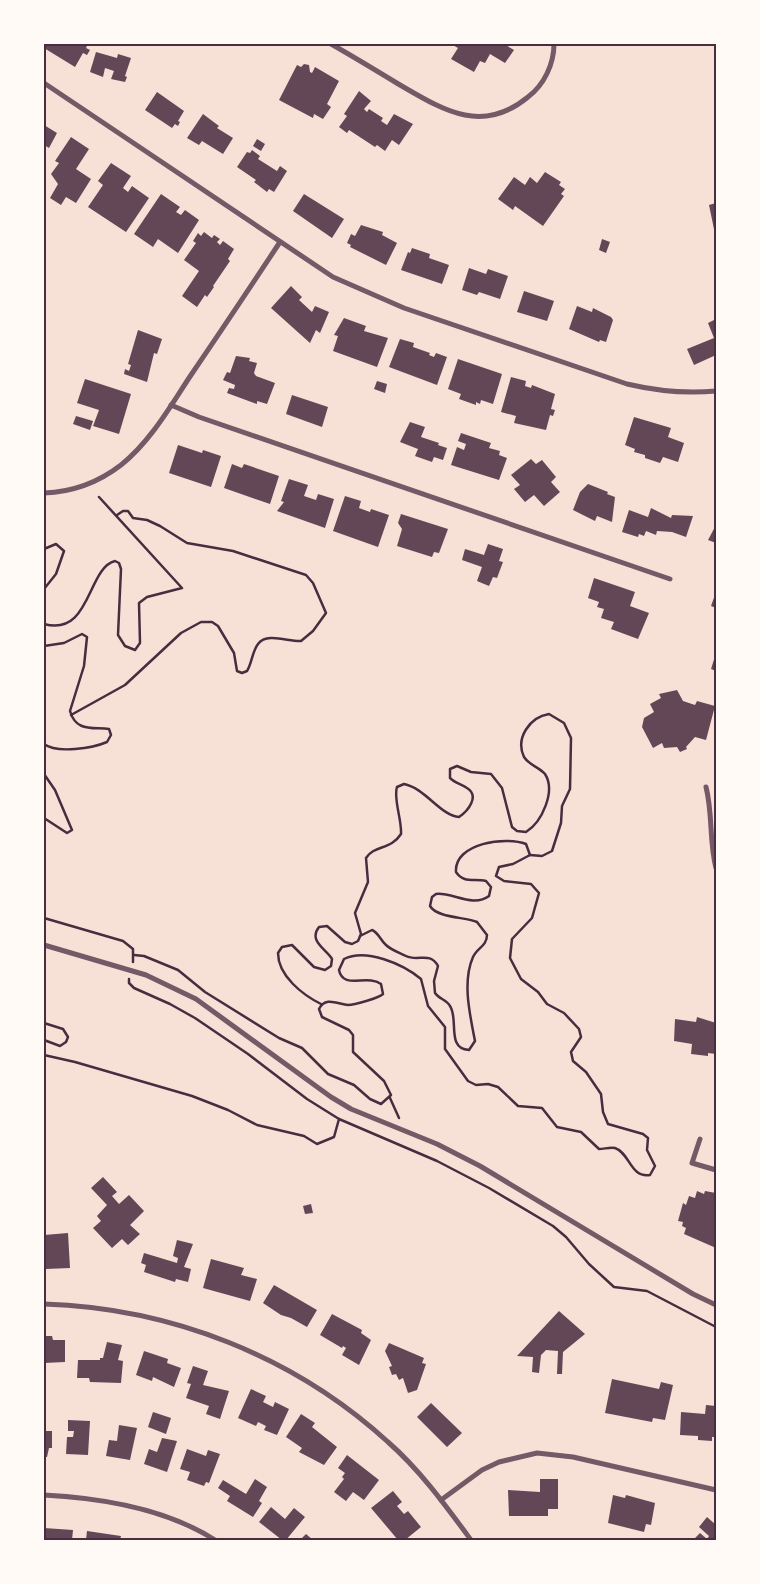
<svg xmlns="http://www.w3.org/2000/svg" width="760" height="1584" font-family="'Varela Round',sans-serif">
  <rect width="100%" height="100%" fill="#f7e1d7"/>
  <g fill="#644757">
    <polygon points="44,44 88,44 86,48 90,50 87,55 83,53 75,67 44,48"/>
    <polygon points="451,44 504,44 514,50 505,63 490,54 485,63 480,61 474,72 451,59 458,48"/>
    <polygon points="96,52 117,58 118,54 131,58 125,76 127,77 125,82 111,79 114,71 105,68 103,77 90,72"/>
    <polygon points="304,64 309,65 310,72 312,73 315,67 339,81 327,104 331,107 323,119 314,114 313,118 279,100 297,65 301,67"/>
    <polygon points="359,91 371,101 364,109 367,112 369,109 383,118 381,121 387,125 394,114 413,124 399,145 392,140 385,151 377,145 375,147 349,130 347,133 339,127 347,116 344,114"/>
    <polygon points="157,92 184,111 178,121 180,122 178,126 175,124 172,128 145,110"/>
    <polygon points="203,114 219,126 217,128 233,138 223,154 202,141 199,145 187,138"/>
    <polygon points="44,125 57,133 49,148 44,145"/>
    <polygon points="71,137 89,149 76,169 91,179 76,203 66,197 61,205 50,198 58,184 51,174 59,163 55,161"/>
    <polygon points="257,139 265,144 261,151 253,146"/>
    <polygon points="252,150 260,156 258,159 277,171 280,166 287,171 274,192 269,189 267,192 254,182 256,180 237,167 247,152 250,153"/>
    <polygon points="111,163 131,176 123,188 128,192 132,186 149,198 126,232 88,207 103,185 98,181"/>
    <polygon points="545,172 561,182 559,185 565,189 561,194 564,196 543,226 515,206 513,210 498,199 514,177 525,185 530,177 537,183"/>
    <polygon points="161,194 180,207 176,212 181,215 185,210 199,220 178,253 158,239 153,247 134,234"/>
    <polygon points="304,194 344,219 332,238 293,211"/>
    <polygon points="716,203 716,234 715,234 709,205"/>
    <polygon points="361,225 383,232 382,235 397,243 386,265 350,247 351,245 347,243 351,234 355,236"/>
    <polygon points="204,232 212,238 214,235 220,239 217,242 220,245 223,241 234,249 228,259 230,261 213,286 214,287 207,297 205,295 197,307 182,296 199,271 184,260 196,243 193,241 198,233 201,236"/>
    <polygon points="602,239 610,242 606,253 599,250"/>
    <polygon points="412,248 430,254 429,258 449,265 442,284 401,270 408,252 410,253"/>
    <polygon points="469,268 486,274 488,269 508,276 500,299 479,292 477,295 462,290"/>
    <polygon points="291,286 302,297 299,300 312,312 315,306 329,312 320,333 316,330 310,343 271,308"/>
    <polygon points="524,291 554,301 547,321 517,312"/>
    <polygon points="577,306 592,312 593,308 611,317 613,320 606,342 600,340 599,342 569,329"/>
    <polygon points="344,318 366,326 364,331 388,338 377,367 333,351 338,336 334,335"/>
    <polygon points="716,319 716,355 694,365 687,349 714,338 708,323"/>
    <polygon points="138,330 162,339 157,354 154,353 147,382 124,374 125,369 129,371 131,365 128,364"/>
    <polygon points="400,339 414,343 413,347 430,353 429,355 434,357 436,353 447,357 437,385 389,367"/>
    <polygon points="236,356 250,358 249,361 257,363 254,373 256,376 275,383 267,404 257,401 257,404 227,393 229,388 234,389 235,385 223,380 227,372 230,373"/>
    <polygon points="458,359 502,374 493,404 481,400 480,404 476,402 476,405 459,399 461,394 448,389"/>
    <polygon points="511,377 526,381 525,386 531,388 532,385 555,394 551,409 555,410 553,416 550,415 546,430 514,423 516,416 501,412"/>
    <polygon points="85,379 131,394 119,434 93,426 99,410 77,403"/>
    <polygon points="377,381 387,384 385,393 374,389"/>
    <polygon points="292,395 328,407 322,427 286,414"/>
    <polygon points="76,416 93,421 90,430 73,424"/>
    <polygon points="634,417 671,428 668,437 684,443 678,462 663,457 660,463 645,458 645,455 634,452 635,449 625,445"/>
    <polygon points="410,422 425,427 421,437 439,443 438,445 447,448 443,460 434,457 432,462 415,456 418,449 400,442"/>
    <polygon points="461,433 491,443 489,448 500,451 499,455 507,458 499,480 451,465 457,447 464,450 466,444 458,441"/>
    <polygon points="178,445 202,453 203,450 221,456 211,487 169,473"/>
    <polygon points="531,459 536,464 542,460 556,477 551,482 560,492 544,506 534,495 525,502 514,489 520,485 511,475"/>
    <polygon points="232,464 242,468 244,464 279,476 270,504 224,488"/>
    <polygon points="289,479 308,485 304,496 316,500 318,494 334,499 325,528 277,511 284,502 281,501"/>
    <polygon points="588,484 608,492 607,494 615,497 612,522 597,516 595,521 573,510 580,492"/>
    <polygon points="345,496 361,501 359,508 370,512 371,509 389,515 378,547 333,531"/>
    <polygon points="651,508 671,518 672,515 693,516 686,537 672,532 657,531 656,535 646,531 644,536 639,534 638,537 622,532 629,510 648,517"/>
    <polygon points="401,514 448,529 439,553 434,552 432,557 397,546 402,529 398,523"/>
    <polygon points="716,525 716,543 708,540"/>
    <polygon points="488,544 503,549 499,561 503,562 497,578 493,577 489,586 477,581 482,567 462,560 465,549 484,555"/>
    <polygon points="594,578 635,592 630,606 649,613 638,639 611,629 614,622 601,618 604,609 597,607 599,602 588,598"/>
    <polygon points="716,592 716,608 711,606"/>
    <polygon points="716,653 716,671 711,669"/>
    <polygon points="677,690 683,701 695,705 697,701 715,706 706,740 695,737 686,747 687,749 680,752 677,747 664,748 662,743 653,748 642,727 644,718 654,712 650,704 661,698 659,694"/>
    <polygon points="697,1017 716,1023 716,1054 708,1053 708,1056 691,1054 692,1044 674,1041 675,1019 696,1022"/>
    <polygon points="103,1177 117,1192 112,1196 119,1204 129,1195 144,1211 130,1225 140,1234 128,1245 122,1239 112,1248 93,1228 101,1221 97,1216 107,1205 91,1188"/>
    <polygon points="697,1191 704,1194 705,1191 716,1193 716,1248 684,1234 686,1228 682,1226 683,1222 678,1221 683,1203 686,1205 689,1196 695,1198"/>
    <polygon points="311,1204 313,1213 305,1214 303,1206"/>
    <polygon points="68,1233 70,1268 46,1269 46,1273 44,1273 44,1235"/>
    <polygon points="177,1240 193,1244 184,1267 191,1269 188,1282 176,1279 175,1282 144,1272 146,1265 141,1263 144,1253 177,1263 178,1258 173,1256"/>
    <polygon points="211,1259 244,1268 241,1275 257,1279 250,1301 203,1288"/>
    <polygon points="274,1285 317,1310 307,1327 291,1318 281,1315 263,1303"/>
    <polygon points="559,1311 585,1334 563,1352 562,1374 557,1374 558,1351 546,1350 541,1355 539,1373 532,1372 533,1357 517,1356"/>
    <polygon points="332,1314 362,1330 361,1333 371,1340 359,1365 342,1355 346,1348 343,1346 342,1348 320,1335"/>
    <polygon points="44,1336 52,1336 53,1340 65,1340 65,1362 44,1363"/>
    <polygon points="107,1342 122,1345 118,1360 123,1361 121,1383 90,1382 89,1378 77,1378 78,1360 100,1360 100,1358 103,1358"/>
    <polygon points="389,1343 424,1358 422,1363 426,1364 417,1390 408,1393 403,1378 399,1380 396,1374 392,1375 389,1367 392,1366 385,1351"/>
    <polygon points="144,1351 168,1359 167,1363 181,1368 174,1387 153,1377 152,1381 136,1375"/>
    <polygon points="193,1366 208,1371 203,1385 229,1391 220,1419 206,1414 209,1406 186,1398 191,1384 187,1383"/>
    <polygon points="612,1379 659,1389 661,1382 673,1385 665,1420 653,1418 652,1422 605,1413"/>
    <polygon points="251,1389 266,1396 263,1402 273,1407 275,1402 289,1409 277,1435 264,1430 266,1426 258,1422 256,1426 238,1418"/>
    <polygon points="431,1403 462,1433 447,1447 417,1417"/>
    <polygon points="706,1405 716,1406 716,1437 712,1437 712,1441 698,1440 698,1436 680,1435 681,1412 705,1414"/>
    <polygon points="153,1412 171,1418 166,1434 148,1427"/>
    <polygon points="301,1414 315,1423 312,1427 337,1447 324,1465 299,1452 302,1448 286,1437"/>
    <polygon points="68,1420 90,1421 88,1455 66,1454 67,1437 73,1437 74,1431 68,1431"/>
    <polygon points="119,1425 137,1428 130,1460 106,1456 109,1440 117,1441"/>
    <polygon points="44,1431 52,1431 52,1448 49,1448 47,1457 44,1457"/>
    <polygon points="162,1438 177,1441 167,1472 144,1464 149,1449 157,1452"/>
    <polygon points="187,1449 206,1456 208,1450 220,1454 209,1483 206,1482 204,1486 187,1480 190,1472 180,1469"/>
    <polygon points="347,1455 379,1480 364,1500 353,1492 346,1501 334,1492 344,1479 342,1477 345,1473 338,1468"/>
    <polygon points="255,1479 267,1487 259,1501 262,1503 253,1517 227,1501 230,1496 218,1488 223,1480 246,1494"/>
    <polygon points="540,1479 558,1479 558,1509 548,1509 548,1516 509,1516 508,1490 540,1492"/>
    <polygon points="393,1491 402,1502 397,1506 404,1514 408,1511 421,1527 405,1540 398,1540 371,1508"/>
    <polygon points="613,1495 625,1498 626,1495 655,1503 651,1525 646,1524 644,1532 608,1523"/>
    <polygon points="271,1507 285,1519 294,1508 305,1517 286,1540 282,1540 259,1522"/>
    <polygon points="707,1517 716,1525 716,1540 693,1540 700,1533 707,1539 709,1536 699,1527"/>
    <polygon points="44,1528 73,1530 72,1540 44,1540"/>
    <polygon points="87,1531 121,1536 120,1540 86,1540"/>
    <polygon points="306,1534 313,1540 300,1540"/>
  </g>
  <g fill="none" stroke-linecap="round" stroke-linejoin="round">
    <g stroke="#4a2c40" stroke-width="2.5">
      <polyline points="44,549 56,544 64,551 56,574 44,589"/>
      <path d="M44,624c47,13 43,-56 71,-63l4,2 2,6 -3,66 7,11 10,4 5,-7 -1,-40 8,-6 35,-9 -83,-91"/>
      <path d="M44,646l20,-3 18,-9 5,3 -3,29 -14,45c6,21 22,16 39,18l2,6 -4,7c-14,6 -50,12 -63,2"/>
      <path d="M71,715l54,-30 56,-52 20,-11h11l6,4 16,27 3,18 5,2 5,-2c5,-8 5,-19 11,-27 9,-12 31,-2 43,-3l12,-10 13,-18 -13,-30 -7,-8 -73,-24 -46,-8 -27,-17 -13,-6 -14,-2 -5,-7h-5l-6,4"/>
      <polyline points="44,774 55,790 72,830 67,833 44,818"/>
      <polyline points="44,918 123,941 133,949 133,962"/>
      <path d="M360,936l12,-6c7,3 8,10 14,15 5,5 14,8 20,11 12,6 24,-5 32,10l-4,15 1,12c4,6 12,7 15,13 9,13 -4,43 19,44l6,-9c-5,-26 -13,-59 -2,-84 4,-9 14,-11 14,-22l-10,-13c-11,-5 -40,-4 -47,-16l2,-9 4,-3c16,-2 37,14 53,2l2,-9 -5,-6c-12,-3 -22,3 -30,-9 -2,-29 50,-36 70,-28l4,11"/>
      <path d="M134,955l10,1 34,14 27,22 74,46 23,10 26,26 26,11 16,14 11,5 10,-9 -7,-14 -31,-29v-17l-4,-5 -27,-13 -3,-8c6,-13 19,-5 29,-4 6,0 31,-7 35,-11l-2,-10c-14,-10 -38,6 -42,-14l5,-11c22,-11 59,5 77,20l7,27 17,21v22l23,32 8,4 12,-1 10,3 20,19 24,2 15,19 24,5 18,17c5,0 11,-2 16,-1 15,5 15,30 35,27l5,-9 -8,-16 1,-12 -5,-4 -35,-10 -5,-12 -2,-18 -15,-22 -13,-11 -2,-9 10,-15 -2,-8 -15,-16 -17,-9 -9,-12 -17,-13 -11,-21 2,-19 20,-21 7,-25 -8,-9 -27,-3 -8,-5 3,-9 14,-3 17,-9"/>
      <polyline points="129,979 129,983 134,988 170,1004 195,1018 248,1054 307,1099 339,1119 437,1161 489,1188 553,1226 566,1237 589,1264 614,1287 647,1291 716,1327"/>
      <path d="M321,1004c-18,-9 -43,-28 -43,-51l4,-6 10,-2 22,22 11,3 6,-4 1,-7c-6,-10 -24,-18 -13,-32l8,-1 18,16 7,2 6,-3 3,-7 -6,-21 13,-31 -2,-24c8,-13 25,-8 35,-24 1,-14 -8,-36 -4,-47l7,-3c21,4 37,32 55,33 9,-6 21,-21 8,-29 -6,-4 -12,-5 -17,-10v-9l7,-3 14,6 20,2 11,14 10,39 5,4 9,1c16,-10 30,-41 19,-58 -6,-7 -16,-9 -21,-17 -9,-19 6,-40 25,-43l15,9 7,15 -1,51 -8,17 -1,17 -9,28 -10,5 -12,-1"/>
      <polyline points="44,1023 63,1029 68,1037 66,1042 60,1046 44,1040"/>
      <polyline points="44,1055 75,1062 192,1096 228,1110 257,1125 304,1136 317,1144 334,1137 339,1119"/>
      <polyline points="390,1098 399,1118"/>
    </g>
    <g stroke="#755966" stroke-width="5">
      <path d="M331,44c23,13 46,27 69,41 43,25 82,50 128,12 16,-12 26,-33 26,-53"/>
      <path d="M44,83l289,194 71,31 223,76c30,7 58,10 89,7"/>
      <polyline points="171,405 199,417 670,579"/>
      <path d="M44,493c28,-1 55,-11 77,-28 30,-24 50,-60 70,-90 30,-44 60,-89 89,-133"/>
      <path d="M706,787c7,27 3,55 10,81"/>
      <polyline points="44,945 146,975 196,999 331,1097 351,1109 437,1144 480,1166 693,1294 716,1305"/>
      <polyline points="700,1139 692,1163 716,1170"/>
      <path d="M44,1304c127,4 250,52 344,138 32,28 58,64 83,98"/>
      <path d="M44,1495c58,3 121,13 171,45"/>
      <polyline points="441,1500 482,1470 499,1462 537,1453 573,1457 716,1490"/>
    </g>
  </g>
  <rect width="760" height="1584" fill="none" stroke="#fffaf5" stroke-width="90"/>
  <rect x="45" y="45" width="670" height="1494" fill="none" stroke="#4a2c40" stroke-width="2"/>
</svg>
